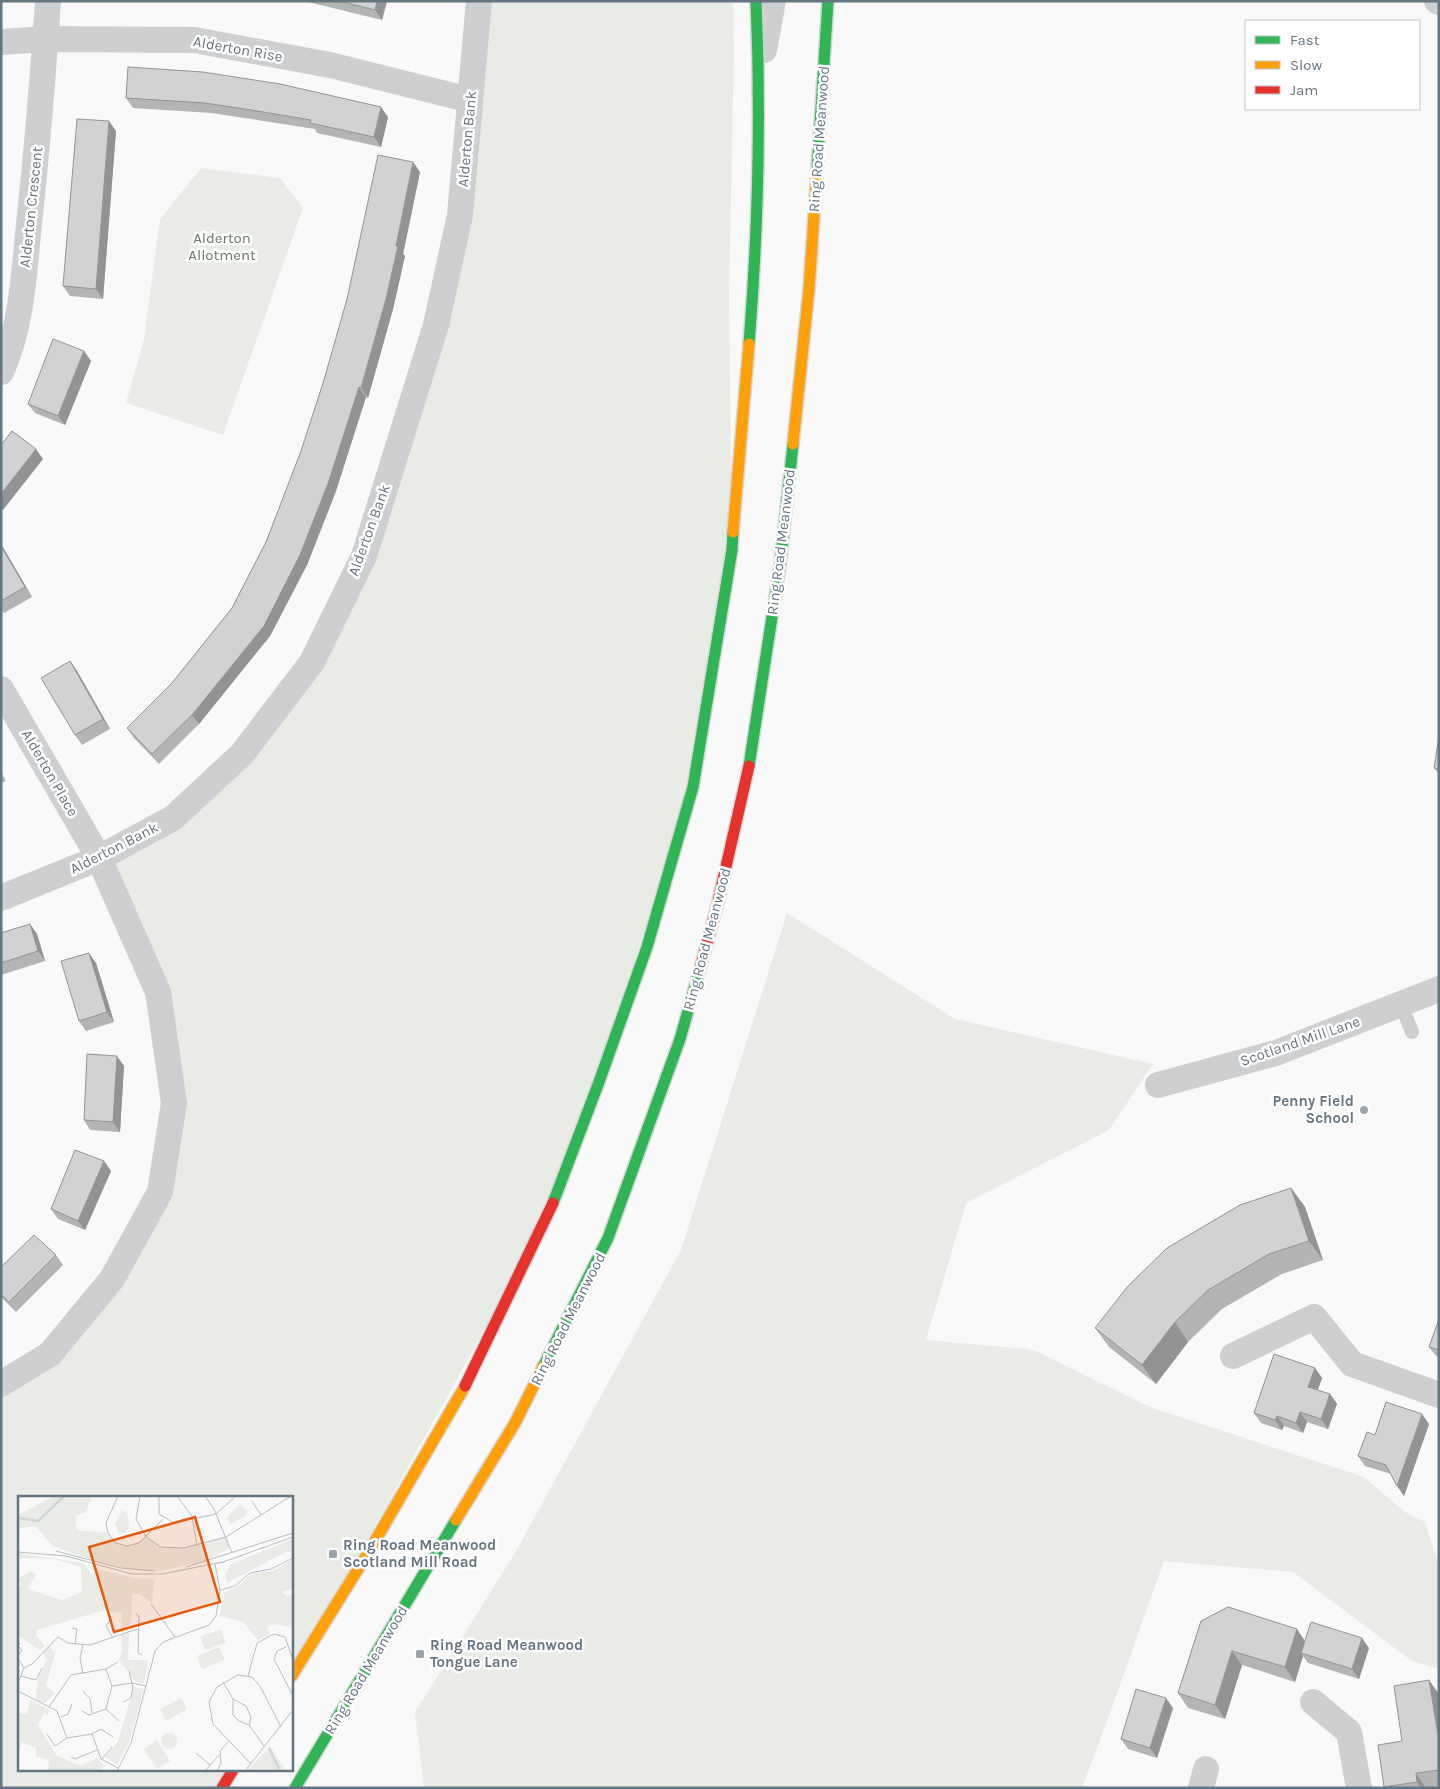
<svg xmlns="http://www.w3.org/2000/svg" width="1440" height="1789" font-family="Karla,sans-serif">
  <rect width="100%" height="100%" fill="#f9f9f9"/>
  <g fill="#e8ebe6">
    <polygon points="479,1 733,1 734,49 729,294 732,550 693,787 549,1214 291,1677 291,1498 19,1498 19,1770 233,1770 222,1788 1,1788 1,1384 50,1354 160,1192 174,1103 158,992 99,858 173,818 312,662 436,325"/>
    <polygon points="201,168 280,178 303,208 223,435 126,403 144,339 160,219"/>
    <polygon points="787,913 955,1019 1153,1064 1109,1130 966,1203 926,1340 1027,1349 1038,1352 1150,1407 1364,1477 1405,1512 1425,1522 1439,1565 1439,1669 1412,1661 1293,1572 1164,1561 1110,1713 1082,1788 424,1788 415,1712 515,1553 681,1250"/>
  </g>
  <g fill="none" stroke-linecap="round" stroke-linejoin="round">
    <defs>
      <g id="fast">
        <polyline points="817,171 828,1"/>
        <path d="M749,344c9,-113 12,-230 7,-343"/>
        <polyline points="749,766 780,565 793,444"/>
        <polyline points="553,1203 599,1082 647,947 693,787 732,550 733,532"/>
        <polyline points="543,1367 608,1238 680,1039 701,965"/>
        <polyline points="295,1788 456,1520"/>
      </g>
      <g id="slow">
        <polyline points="793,444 809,289 817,171"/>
        <polyline points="733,532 749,344"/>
        <polyline points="456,1520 515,1423 543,1367"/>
        <polyline points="291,1677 368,1553 465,1386"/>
      </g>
      <g id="jam">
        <polyline points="701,965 717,906 749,766"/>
        <polyline points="465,1386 553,1203"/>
        <polyline points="222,1788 233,1770"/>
      </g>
    </defs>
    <use href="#fast" stroke="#d5d6d6" stroke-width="14"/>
    <use href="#slow" stroke="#d5d6d6" stroke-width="14"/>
    <use href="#jam" stroke="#d5d6d6" stroke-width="14"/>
    <polyline stroke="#cecfd0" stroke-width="14" points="1401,1004 1412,1032"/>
    <g stroke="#cecfd0" stroke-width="26">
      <polyline points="1437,1 1439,2"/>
      <polyline points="1,42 45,39 194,40 330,65 470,100"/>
      <polyline points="764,50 773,1"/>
      <path d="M1,372c21,-46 23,-99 28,-148 8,-74 14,-148 19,-223"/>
      <polyline points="1,689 99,858 158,992 174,1103 160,1192 112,1279 50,1354 1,1384"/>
      <polyline points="1,898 99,858 173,818 242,754 312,662 364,556 436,325 460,215 479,1"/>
      <polyline points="1158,1085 1276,1053 1439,989"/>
      <polyline points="1233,1356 1314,1317 1352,1364 1439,1395"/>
      <polyline points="1313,1702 1349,1732 1359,1788"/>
      <polyline points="1201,1788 1206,1769"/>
    </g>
    <use href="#fast" stroke="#30b455" stroke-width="11"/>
    <use href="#slow" stroke="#ff9f0a" stroke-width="11"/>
    <use href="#jam" stroke="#e5322d" stroke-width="11"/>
  </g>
  <g fill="#b3b5b5">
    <polygon points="304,1 387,1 382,20"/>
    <polygon points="128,67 388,117 381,147 317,133 315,129 257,120 212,113 133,108 126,98"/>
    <polygon points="116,131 103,299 70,296 63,286"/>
    <polygon points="420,172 403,254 405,256 393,309 368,398 366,397 336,491 307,565 270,636 199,724 159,764 134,738 127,728 172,683 232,608 266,542"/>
    <polygon points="84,351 91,361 65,425 35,413 28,404"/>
    <polygon points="1,544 32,597 4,613 1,608"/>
    <polygon points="70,661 77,671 110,729 82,745 75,735"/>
    <polygon points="1439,736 1439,774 1434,768"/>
    <polygon points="1,772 6,781 1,783"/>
    <polygon points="30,924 37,934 45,961 1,975 1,933"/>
    <polygon points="96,963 114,1022 86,1031 79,1021"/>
    <polygon points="124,1066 120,1132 90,1130 84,1120"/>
    <polygon points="104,1161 111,1171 85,1230 58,1219 51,1209"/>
    <polygon points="1291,1188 1305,1207 1323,1260 1282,1274 1222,1309 1188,1342 1156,1384 1109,1347 1095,1328"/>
    <polygon points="56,1255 63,1265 16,1312 1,1297 1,1267"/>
    <polygon points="1439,1319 1439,1357 1436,1356 1429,1347"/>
    <polygon points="1315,1368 1322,1378 1318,1390 1330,1394 1337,1404 1328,1429 1307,1422 1303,1433 1284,1426 1282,1430 1261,1423 1254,1413"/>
    <polygon points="1429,1424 1404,1496 1391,1474 1365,1466 1358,1456 1375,1435"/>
    <polygon points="1201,1621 1305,1641 1369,1648 1359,1679 1308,1663 1303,1656 1295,1682 1242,1665 1225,1719 1188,1708 1178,1693"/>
    <polygon points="1439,1694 1439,1786 1429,1788 1385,1788 1402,1741"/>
    <polygon points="1173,1708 1157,1758 1128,1749 1121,1739"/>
  </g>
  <g fill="#929394">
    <polygon points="377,1 387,1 382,20 375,10"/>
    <polygon points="381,107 388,117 381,147 374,137"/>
    <polygon points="109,121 116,131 103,299 96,289"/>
    <polygon points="413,162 420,172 403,254 405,256 393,309 368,398 361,388 396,246"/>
    <polygon points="84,351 91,361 65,425 58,416"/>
    <polygon points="359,387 366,397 336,491 307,565 270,636 199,724 192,715"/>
    <polygon points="36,449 43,459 3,510 1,507 1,494"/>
    <polygon points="1,544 32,597 25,587 1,546"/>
    <polygon points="70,661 77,671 110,729 103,719"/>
    <polygon points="30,924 37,934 45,961 38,951"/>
    <polygon points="89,953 96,963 114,1022 107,1012"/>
    <polygon points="117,1056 124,1066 120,1132 113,1122"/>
    <polygon points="104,1161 111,1171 85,1230 78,1221"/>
    <polygon points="1291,1188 1305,1207 1323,1260 1309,1241"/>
    <polygon points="1175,1322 1188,1342 1156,1384 1142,1365"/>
    <polygon points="1315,1368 1322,1378 1315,1397 1308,1387"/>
    <polygon points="1330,1394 1337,1404 1328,1429 1321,1419"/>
    <polygon points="1300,1412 1307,1422 1303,1433 1296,1423"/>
    <polygon points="1422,1414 1429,1424 1404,1496 1397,1486"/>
    <polygon points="1277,1416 1284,1426 1282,1430 1275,1420"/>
    <polygon points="1297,1629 1307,1644 1301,1653 1303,1656 1295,1682 1285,1667"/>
    <polygon points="1362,1638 1369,1648 1359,1679 1352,1669"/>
    <polygon points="1232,1651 1242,1665 1225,1719 1215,1705"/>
    <polygon points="1429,1680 1439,1694 1439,1736 1438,1735"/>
    <polygon points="1166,1698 1173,1708 1157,1758 1150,1748"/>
    <polygon points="1416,1773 1426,1788 1421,1788 1417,1782"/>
  </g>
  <g fill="#d0d2d3" stroke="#929394">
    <polygon points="339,1 377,1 375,10"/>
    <polygon points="128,67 203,72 280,84 381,107 374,137 310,123 311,120 251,110 205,103 126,98"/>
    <polygon points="77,119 109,121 96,289 63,286"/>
    <polygon points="378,155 413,162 396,246 398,246 386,299 361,388 359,387 329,481 300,555 264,626 192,715 152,754 127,728 172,683 232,608 266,542 301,451 324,380 347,299"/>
    <polygon points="53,339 84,351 58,416 28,404"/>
    <polygon points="12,431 36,449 1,494 1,445"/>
    <polygon points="1,546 25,587 1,601"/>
    <polygon points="70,661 103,719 75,735 41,678"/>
    <polygon points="1439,736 1439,769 1434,768"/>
    <polygon points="30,924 38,951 1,963 1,933"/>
    <polygon points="89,953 107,1012 79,1021 61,961"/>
    <polygon points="87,1054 117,1056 113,1122 84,1120"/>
    <polygon points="75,1150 104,1161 78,1221 51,1209"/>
    <polygon points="1291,1188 1309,1241 1269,1254 1208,1290 1175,1322 1142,1365 1095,1328 1128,1286 1167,1248 1240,1205"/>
    <polygon points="34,1235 56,1255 9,1302 1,1294 1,1267"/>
    <polygon points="1439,1319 1439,1350 1429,1347"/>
    <polygon points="1274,1354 1315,1368 1308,1387 1330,1394 1321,1419 1300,1412 1296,1423 1277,1416 1275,1420 1254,1413"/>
    <polygon points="1386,1402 1422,1414 1397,1486 1386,1465 1358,1456 1367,1432 1375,1435"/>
    <polygon points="1228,1607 1297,1629 1285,1667 1232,1651 1215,1705 1178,1693 1201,1621"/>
    <polygon points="1311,1622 1362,1638 1352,1669 1301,1653"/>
    <polygon points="1429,1680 1438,1735 1439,1735 1439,1770 1416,1773 1417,1782 1384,1787 1378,1745 1402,1741 1394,1686"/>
    <polygon points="1136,1689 1166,1698 1150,1748 1121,1739"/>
  </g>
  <g fill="#99a4ac" stroke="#fff" stroke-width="2">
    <circle cx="1364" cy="1110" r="5"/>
    <rect x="328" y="1549" width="10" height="10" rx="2.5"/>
    <rect x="415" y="1649" width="10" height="10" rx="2.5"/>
  </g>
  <g text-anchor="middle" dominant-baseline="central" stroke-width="5" stroke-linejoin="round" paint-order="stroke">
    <g font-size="15" fill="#657683" stroke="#fff">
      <text transform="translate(238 49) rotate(10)">Alderton Rise</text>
      <text transform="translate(467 139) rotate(-85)">Alderton Bank</text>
      <text transform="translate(819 139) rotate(-86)">Ring Road Meanwood</text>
      <text transform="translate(31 207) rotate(-84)">Alderton Crescent</text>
      <text transform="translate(369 530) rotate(-70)">Alderton Bank</text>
      <text transform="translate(781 542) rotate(-83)">Ring Road Meanwood</text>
      <text transform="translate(50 773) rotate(60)">Alderton Place</text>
      <text transform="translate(114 848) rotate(-27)">Alderton Bank</text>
      <text transform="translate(707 939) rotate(-75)">Ring Road Meanwood</text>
      <text transform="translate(1300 1041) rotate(-19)">Scotland Mill Lane</text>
      <text transform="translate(568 1319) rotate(-63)">Ring Road Meanwood</text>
      <text transform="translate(366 1670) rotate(-59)">Ring Road Meanwood</text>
    </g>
    <g font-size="15" fill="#687a64" stroke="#fff">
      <text x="222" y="238">Alderton<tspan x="222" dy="17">Allotment</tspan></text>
    </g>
    <g font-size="15" font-weight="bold" fill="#657683" stroke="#fff" text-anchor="start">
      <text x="1354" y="1101" text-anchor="end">Penny Field<tspan x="1354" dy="17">School</tspan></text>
      <text x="343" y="1545">Ring Road Meanwood<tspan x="343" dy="17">Scotland Mill Road</tspan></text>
      <text x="430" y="1645">Ring Road Meanwood<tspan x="430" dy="17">Tongue Lane</tspan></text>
    </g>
  </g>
  <g transform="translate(18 1496)">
    <rect width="275" height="275" fill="#f9f9f9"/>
    <path d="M36,0h38l-6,16 -11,4 2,14 31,3 8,10 17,3 13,-9 15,10 22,1 43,-11 4,11 -25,13 -45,10 -27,-1 -53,-14 -27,-10 -18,-20 -17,3v-14zM222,8l7,6 -1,6 -15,8 -4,-6zM104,14l5,3 2,14 -3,5 -7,2 -4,-10zM275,43v17h-3l1,-5 -5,1 -59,31 -2,-8 6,-11zM0,57l66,10 7,11 10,-4 32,8 21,1 -2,24 -12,-9h-8l-1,29 -10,9 1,-20 -21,-1 -64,19 -1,6 9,10 -5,4 -22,-14v-49l5,-2 -5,-6 13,-8 5,4 -9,14 35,11 20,-8 -1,-25 -27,-8 -36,-1zM275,63v30l-11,3 5,4 6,-2v34l-19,-4 -7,3 3,8 -12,5 -15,-18 -24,-6 6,-24 12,-5 14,-13 21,-3zM203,134l5,13 -21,7 -5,-14zM111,135l-1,29h20l-4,23 -8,-1 -17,-22 3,-9 -1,-16zM31,150l6,7 -9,33 9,7 -11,11 -8,-4 2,-21 9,-20 -5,-7zM201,151l6,13 -23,9 -5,-13zM116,191l10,2 -15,53 -12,23 -12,-8 13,-16zM163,202l6,11 -21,12 -6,-12zM12,204l20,10 -2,5 -4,-2 -6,12 19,31 24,10 16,-8 7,7 -3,6h-53l1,-11 -13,-3v-9l-14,-6 -4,14v-44l9,2zM143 245a8 8 0 1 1 16 0a8 8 0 1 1-16 0ZM139,244l13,21 -13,8 -13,-20zM252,250l16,25h-39l2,-2z" fill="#e8ebe6"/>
    <path fill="none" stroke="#ced6d9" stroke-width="2.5" d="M0,22l20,3 26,-25M251,252l10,21"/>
    <path fill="none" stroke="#b5bdc3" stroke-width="1" d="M100,0l-12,27 2,10 8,10 11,3 12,-3 24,-24M122,0l-4,23 10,18 15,10 22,1 43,-11 65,-41M141,0v18l15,9 42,-9 20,-18M159,0l15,20 5,30M187,0l9,13 18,44M234,5l9,14M38,55l65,17 34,3M0,56l48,4 66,18h30l61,-12 70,-25M168,71l107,-34M202,94l15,-4 15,-13 21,-4 22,-11M133,108l24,33M118,117l3,4 -1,36 4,2M93,122l-5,8 7,12M54,132l5,1 -2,15M40,141l10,6 22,2 47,-16M268,151l-9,4 -3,8 19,37M0,159l4,-5 -4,-4 2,-3M0,162l6,10 -6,15M6,172l8,-4 26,-27M88,173l6,17 -6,23 13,12M65,178l-3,-16 3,-13M3,180l15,4 6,-12M230,180l9,-33 17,-9 11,3 8,23M205,186l10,17 13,7 5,11 -2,8 -10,-4 -6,-6v-16M94,190l20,-3 14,3M0,195l39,20 10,27M65,195l7,8 2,14M105,206l8,-4 2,-11 -4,-16M31,211l22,-32 35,-6 12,-7M64,215l7,4 17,-6M43,221l7,-3 4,-10M231,229l15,21M29,238l8,12 12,-8 25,-4 9,25 17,9M74,238l9,-5 12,8M178,257l14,12M53,261l4,2 22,-9M84,263l10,-12M233,268l-38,-40 -4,-22 8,-15 21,-12 14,2 8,9 21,41M99,275l14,-28 24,-92 8,-9 46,-17 7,-9 4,-26 -5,-26M187,275l14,-16M199,275l4,-8 -1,-12 8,-9M227,275l48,-61"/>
    <path fill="#e8590c" fill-opacity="0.15" stroke="#e8590c" stroke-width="2.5" d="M177,21l25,85 -106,30 -25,-85z"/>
    <rect width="275" height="275" fill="none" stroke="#657683" stroke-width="2.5"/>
  </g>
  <rect width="1440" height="1789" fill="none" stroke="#657683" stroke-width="5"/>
  <rect x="1245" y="20" width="175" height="90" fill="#ffffff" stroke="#c1c8cd"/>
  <rect x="1255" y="36" width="25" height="8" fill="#30b455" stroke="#c1c8cd"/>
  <text x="1290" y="45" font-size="15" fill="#657683">Fast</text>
  <rect x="1255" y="61" width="25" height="8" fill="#ff9f0a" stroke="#c1c8cd"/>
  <text x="1290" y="70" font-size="15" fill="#657683">Slow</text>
  <rect x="1255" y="86" width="25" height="8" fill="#e5322d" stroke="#c1c8cd"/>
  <text x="1290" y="95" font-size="15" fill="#657683">Jam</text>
</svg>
